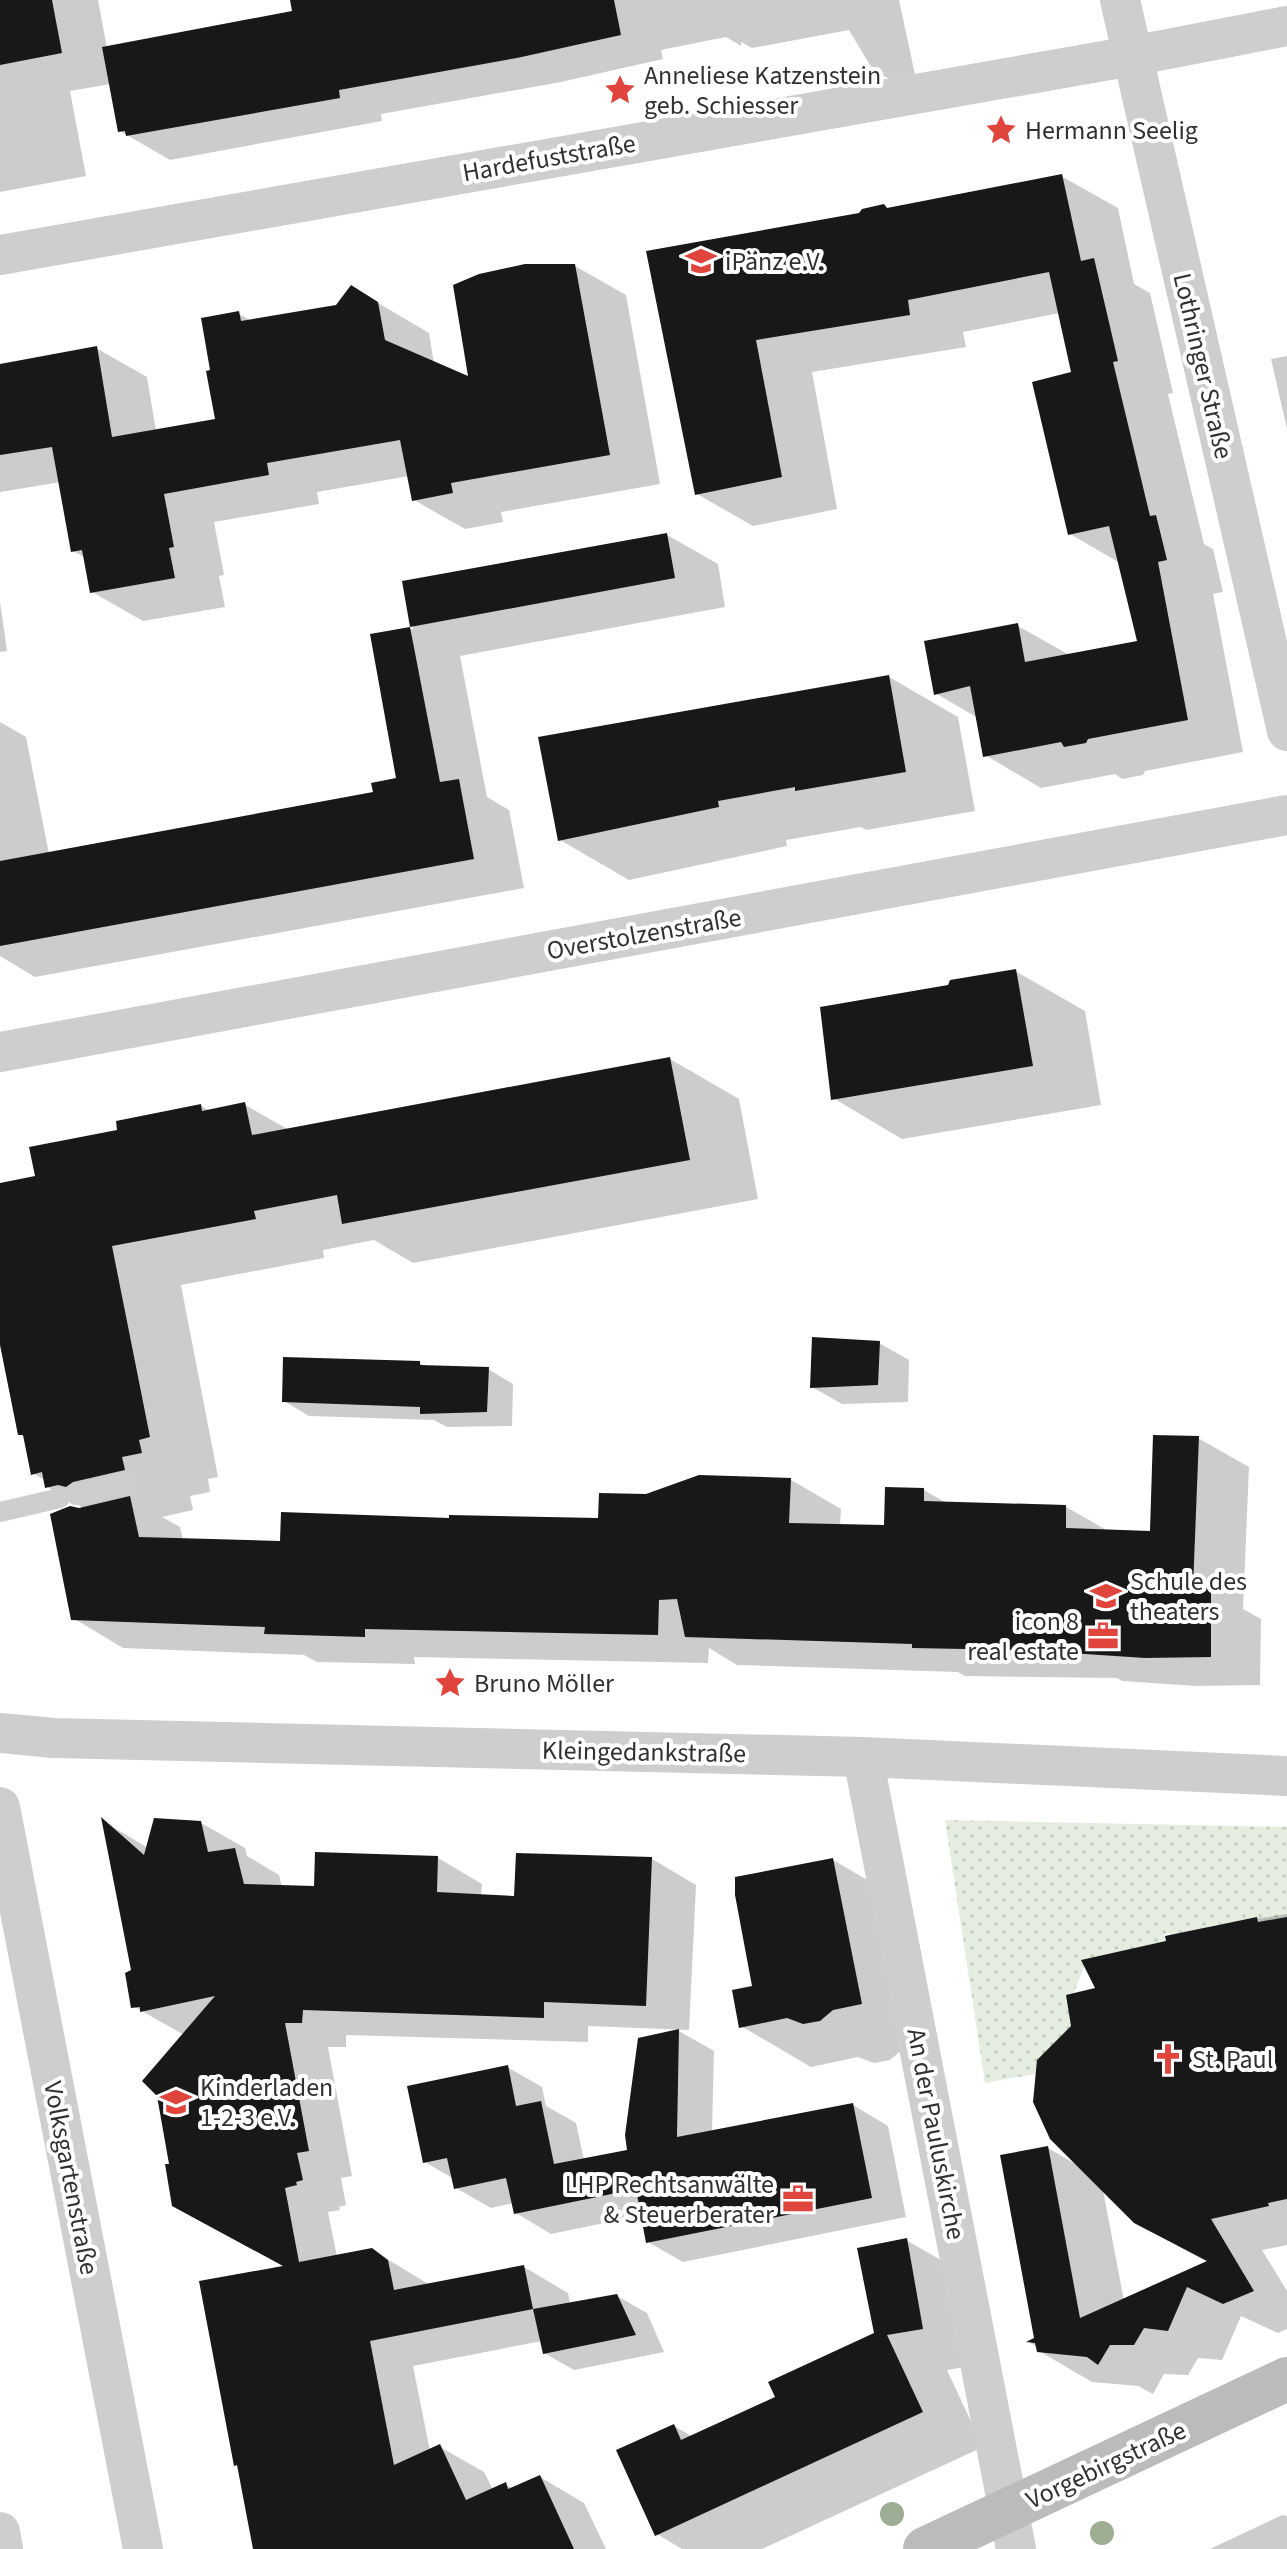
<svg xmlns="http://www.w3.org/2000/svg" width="1287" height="2549" font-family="'Source Sans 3',sans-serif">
  <defs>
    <pattern id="green-dots" width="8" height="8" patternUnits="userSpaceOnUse" patternTransform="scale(2)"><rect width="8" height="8" fill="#e5ede0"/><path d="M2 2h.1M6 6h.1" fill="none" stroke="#c5ccc1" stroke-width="1.8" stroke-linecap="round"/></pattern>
  </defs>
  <rect width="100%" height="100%" fill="#fff"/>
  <polygon fill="url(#green-dots)" points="945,1820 1287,1827 1287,1917 1259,1922 1257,1918 1209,1926 1210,1931 1172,1937 1170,1933 1164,1935 1168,1948 1117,1952 1085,1959 1082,1961 1084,1966 1074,1993 1066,1995 1067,2000 1096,2023 1060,2037 1041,2073 985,2083"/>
  <g fill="#0003" fill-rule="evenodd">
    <polygon points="0,0 98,0 107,48 294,12 292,0 899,0 919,93 916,94 873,70 849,30 752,48 741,42 741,46 726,37 661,50 663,59 561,82 381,114 382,121 170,160 120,131 111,84 70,91 86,176 0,192"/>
    <polygon points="1061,176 1118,208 1134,284 1150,293 1173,393 1168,394 1204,544 1213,549 1223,592 1213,594 1243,752 1145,771 1143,775 1122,779 1115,774 1041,788 985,755 978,718 935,693 1018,626 1071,656 1139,643 1120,563 1070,534 1074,374 1060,313 963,332 966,347 812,372 837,509 753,526 697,494 648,253"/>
    <polygon points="575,266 626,295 660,484 501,512 503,522 465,529 414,500 409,476 317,492 319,504 214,522 224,575 219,576 225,607 143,621 92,592 86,558 73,551 61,482 0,492 0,365 96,348 147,377 156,431 217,420 212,371 239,314 252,321 337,306 351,287 429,333 434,364 471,380"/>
    <polygon points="1287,356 1287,429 1271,359"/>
    <polygon points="667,535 718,564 725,607 460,656 487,797 509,810 524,888 35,977 0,956 0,722 26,737 49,854 375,794 398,780 372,636 413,629 404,582"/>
    <polygon points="0,602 7,651 0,652"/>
    <polygon points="889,677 958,717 975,811 866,830 861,827 786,840 787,846 629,880 560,840"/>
    <polygon points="1015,971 1085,1011 1101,1105 902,1139 833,1098 950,987"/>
    <polygon points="670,1059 739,1099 758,1199 413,1263 374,1240 323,1250 324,1258 181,1285 218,1477 208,1479 210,1492 190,1496 193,1510 162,1517 180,1527 183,1540 282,1543 451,1520 600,1520 646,1496 791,1480 841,1509 840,1526 886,1527 924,1490 948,1504 1066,1507 1110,1532 1152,1533 1198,1438 1249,1467 1243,1609 1261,1619 1260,1685 1197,1686 1122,1681 1117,1678 965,1676 958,1672 737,1665 709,1648 708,1663 414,1657 415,1664 317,1662 304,1655 123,1648 73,1618 85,1509 47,1487 46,1481 33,1473 25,1437 20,1434 0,1334 0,1185 37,1178 120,1131 201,1106 210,1111 245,1105 289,1130"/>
    <polygon points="879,1343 909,1360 908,1402 842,1404 812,1387"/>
    <polygon points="420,1363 427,1368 488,1369 513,1384 512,1426 447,1427 434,1420 309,1416 284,1401"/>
    <polygon points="103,1821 148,1848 201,1823 245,1848 247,1856 279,1875 282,1887 316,1888 438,1858 482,1884 481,1897 516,1898 652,1859 696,1885 689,2030 588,2026 588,2042 346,2035 346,2047 328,2047 352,2176 341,2178 346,2205 339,2207 340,2210 328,2212 337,2257 372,2250 430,2285 524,2267 568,2293 570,2304 617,2296 647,2313 664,2352 574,2370 544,2353 542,2341 413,2366 430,2451 440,2447 484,2472 493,2490 506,2485 514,2489 540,2477 584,2503 606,2549 255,2549 239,2467 236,2465 286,2267 171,2165 184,2035 133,2006 134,1972"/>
    <polygon points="833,1860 902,1900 903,2049 890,2060 874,2063 858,2057 811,2067 741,2026 755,1987"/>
    <path d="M1287,1914v331l-25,5 25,41v38l-9,4 -37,-17 -19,44 -24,-2 -10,17 -24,-1 -11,20 -15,-8 -46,-4 -53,-31 -1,-4 -8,-4 7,-3 11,-192 29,17 -4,-139 25,-36 70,-48 76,-21zM1103,2190l32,32 74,41 -85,38z"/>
    <polygon points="679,2031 714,2051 712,2133 853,2105 888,2126 906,2217 683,2262 648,2242 643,2215 551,2234 516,2213 514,2203 491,2208 456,2188 454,2179 425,2162 507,2067 542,2087 546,2106 576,2123 584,2160 629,2151"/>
    <polygon points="906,2240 967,2275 984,2364 947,2370 983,2447 762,2549 682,2549 657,2534 674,2426 693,2437 778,2398 876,2334"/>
    <polygon points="1282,2515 1287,2516 1287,2549 1210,2549"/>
  </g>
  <g fill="#181818">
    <polygon points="0,0 52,0 62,53 0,65"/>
    <polygon points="290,0 614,0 621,35 517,58 339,90 340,98 126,136 125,131 118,132 102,47 292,11"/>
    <polygon points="1062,174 1081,261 1094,258 1118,361 1113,362 1150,516 1156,515 1167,560 1158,562 1188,720 1088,739 1086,743 1064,747 1061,742 983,757 970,686 934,695 924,641 1018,623 1025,662 1137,641 1109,526 1068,535 1032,382 1071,372 1049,272 908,300 910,315 756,340 782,477 695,495 646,251 859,213 862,209 884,204 887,208"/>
    <polygon points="525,264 575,264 610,455 451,483 453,493 412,501 400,440 267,463 269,475 164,494 174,547 169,548 175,578 90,593 82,550 71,552 52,447 0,455 0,364 97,346 112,437 215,419 206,371 210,370 201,318 239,311 241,321 336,305 351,285 378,302 385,340 468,376 453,285 479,274"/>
    <polygon points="667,533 675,578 410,627 440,782 459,779 474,859 0,946 0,861 373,792 371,783 396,778 370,634 410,627 402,581"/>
    <polygon points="889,675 906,772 795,791 795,787 718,801 719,807 558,841 538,737"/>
    <polygon points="1016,969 1033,1066 831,1100 820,1007 948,985 950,980"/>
    <polygon points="670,1057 690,1160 342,1224 337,1195 254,1211 256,1219 112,1246 150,1437 139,1440 142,1453 122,1457 125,1470 73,1482 66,1487 58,1485 45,1488 42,1472 31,1475 23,1435 18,1435 0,1345 0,1183 35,1176 29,1147 117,1130 116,1121 201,1104 202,1111 245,1102 252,1135"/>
    <polygon points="812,1337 880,1341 878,1385 810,1388"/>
    <polygon points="283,1357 420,1361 420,1365 489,1367 487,1412 420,1414 420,1407 282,1402"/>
    <polygon points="1153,1435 1199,1436 1193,1588 1211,1588 1211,1657 1145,1658 1070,1653 1070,1651 912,1648 912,1644 685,1637 677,1599 659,1600 658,1635 365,1629 365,1637 264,1634 265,1627 71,1620 50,1514 70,1506 79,1508 130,1496 139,1537 280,1541 281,1512 449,1518 449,1515 598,1518 599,1493 646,1494 699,1475 791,1478 789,1523 884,1525 885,1487 924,1488 924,1501 1066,1505 1066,1528 1150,1531"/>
    <polygon points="101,1817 144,1855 154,1818 201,1821 208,1852 235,1848 244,1884 314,1886 315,1852 438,1856 437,1892 514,1896 516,1853 652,1857 646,2006 544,2002 544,2018 303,2010 302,2023 285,2023 309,2151 297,2153 303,2180 296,2182 297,2185 285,2188 299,2262 372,2248 388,2260 394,2290 524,2265 533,2309 370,2341 394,2465 440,2444 466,2500 506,2482 508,2489 540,2475 574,2549 253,2549 237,2465 234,2466 199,2281 283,2266 172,2206 165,2164 169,2164 157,2096 142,2081 215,1996 140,2012 140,2007 131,2008 125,1973 131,1970"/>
    <polygon points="833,1858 862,2004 833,2010 820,2021 803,2024 787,2018 739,2028 732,1990 752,1986 735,1895 735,1877"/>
    <polygon points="1257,1917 1258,1922 1287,1917 1287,2199 1268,2203 1269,2206 1211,2219 1254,2291 1223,2304 1187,2287 1168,2331 1144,2328 1134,2345 1110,2345 1098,2365 1087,2357 1037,2352 1035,2343 1026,2342 1034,2338 1000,2155 1048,2146 1080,2318 1207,2261 1134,2223 1050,2139 1033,2102 1037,2060 1071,2026 1066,1995 1095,1988 1081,1960 1166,1941 1165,1936"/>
    <polygon points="679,2029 677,2137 853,2103 872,2198 646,2243 636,2189 514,2214 506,2178 454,2189 447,2158 423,2163 407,2086 508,2065 516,2106 541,2101 554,2164 627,2150 625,2135 638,2038"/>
    <polygon points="907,2238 923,2329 887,2335 923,2412 655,2536 616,2450 674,2424 681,2440 775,2397 768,2382 874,2333 857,2248"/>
    <polygon points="617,2294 636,2335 543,2354 533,2309"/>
  </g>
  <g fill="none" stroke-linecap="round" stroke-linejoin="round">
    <g stroke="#cecece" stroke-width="20">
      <polyline points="76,1495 128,1483"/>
      <polyline points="0,1512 60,1498"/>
    </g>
    <g stroke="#cecece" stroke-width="40">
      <polyline points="1120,0 1287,731"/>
      <polyline points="0,255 1132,56 1287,26"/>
      <polyline points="0,1052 1287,815"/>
      <polyline points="0,1733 54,1738 863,1757 1287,1776"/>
      <polyline points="863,1757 1016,2549"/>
      <polyline points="0,1807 143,2549"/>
      <polyline points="0,2532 3,2549"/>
    </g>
    <polyline stroke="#bbb" stroke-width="44" points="925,2549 1287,2379"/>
  </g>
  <g fill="#9eae95">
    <circle cx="892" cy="2514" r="12"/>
    <circle cx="1102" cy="2533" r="12"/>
  </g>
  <defs>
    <symbol id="sight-bare" viewBox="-9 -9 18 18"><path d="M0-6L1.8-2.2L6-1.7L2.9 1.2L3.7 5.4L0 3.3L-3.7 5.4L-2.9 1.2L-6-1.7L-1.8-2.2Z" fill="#df453c" stroke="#fff" stroke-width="2.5" paint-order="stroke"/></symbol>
    <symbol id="school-bare" viewBox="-9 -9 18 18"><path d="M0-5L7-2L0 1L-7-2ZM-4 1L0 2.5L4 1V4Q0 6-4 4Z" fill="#df453c" stroke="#fff" stroke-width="2.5" paint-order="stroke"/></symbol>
    <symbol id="office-bare" viewBox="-9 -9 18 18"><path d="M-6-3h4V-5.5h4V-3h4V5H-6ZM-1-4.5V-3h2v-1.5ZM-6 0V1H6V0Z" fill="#df453c" stroke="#fff" stroke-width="2.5" paint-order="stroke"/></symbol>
    <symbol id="church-bare" viewBox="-9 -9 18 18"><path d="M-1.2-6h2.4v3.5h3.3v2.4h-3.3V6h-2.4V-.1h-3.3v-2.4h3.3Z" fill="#df453c" stroke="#fff" stroke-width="2.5" paint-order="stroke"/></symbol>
  </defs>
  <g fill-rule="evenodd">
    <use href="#sight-bare" x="598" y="68" width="44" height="44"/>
    <use href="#sight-bare" x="979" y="108" width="44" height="44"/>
    <use href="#school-bare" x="679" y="239" width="44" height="44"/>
    <use href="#school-bare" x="1084" y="1574" width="44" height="44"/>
    <use href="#office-bare" x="1081" y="1614" width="44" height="44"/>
    <use href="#sight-bare" x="428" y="1661" width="44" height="44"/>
    <use href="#church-bare" x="1146" y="2037" width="44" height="44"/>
    <use href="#school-bare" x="154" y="2080" width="44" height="44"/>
    <use href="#office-bare" x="776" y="2177" width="44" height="44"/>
  </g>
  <g text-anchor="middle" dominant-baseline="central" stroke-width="8" stroke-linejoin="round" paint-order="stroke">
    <g font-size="26" fill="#313131" stroke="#fff" text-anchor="start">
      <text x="644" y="75">Anneliese Katzenstein<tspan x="644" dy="30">geb. Schiesser</tspan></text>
      <text x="1025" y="130">Hermann Seelig</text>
      <text x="725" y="261">iPänz e.V.</text>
      <text x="1130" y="1581">Schule des<tspan x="1130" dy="30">theaters</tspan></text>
      <text x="1079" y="1621" text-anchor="end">icon 8<tspan x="1079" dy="30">real estate</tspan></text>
      <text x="474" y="1683">Bruno Möller</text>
      <text x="1192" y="2059">St. Paul</text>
      <text x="200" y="2087">Kinderladen<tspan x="200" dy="30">1-2-3 e.V.</tspan></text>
      <text x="774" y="2184" text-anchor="end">LHP Rechtsanwälte<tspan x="774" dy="30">&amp; Steuerberater</tspan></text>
    </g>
    <g font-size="26" fill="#313131" stroke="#fff">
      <text transform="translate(549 158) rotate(-10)">Hardefuststraße</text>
      <text transform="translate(1203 366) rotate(77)">Lothringer Straße</text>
      <text transform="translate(644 934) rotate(-10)">Overstolzenstraße</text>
      <text transform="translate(644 1752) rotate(1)">Kleingedankstraße</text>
      <text transform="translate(936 2134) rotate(79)">An der Pauluskirche</text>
      <text transform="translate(71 2178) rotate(79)">Volksgartenstraße</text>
      <text transform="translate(1106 2465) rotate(-25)">Vorgebirgstraße</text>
    </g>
  </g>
</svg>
